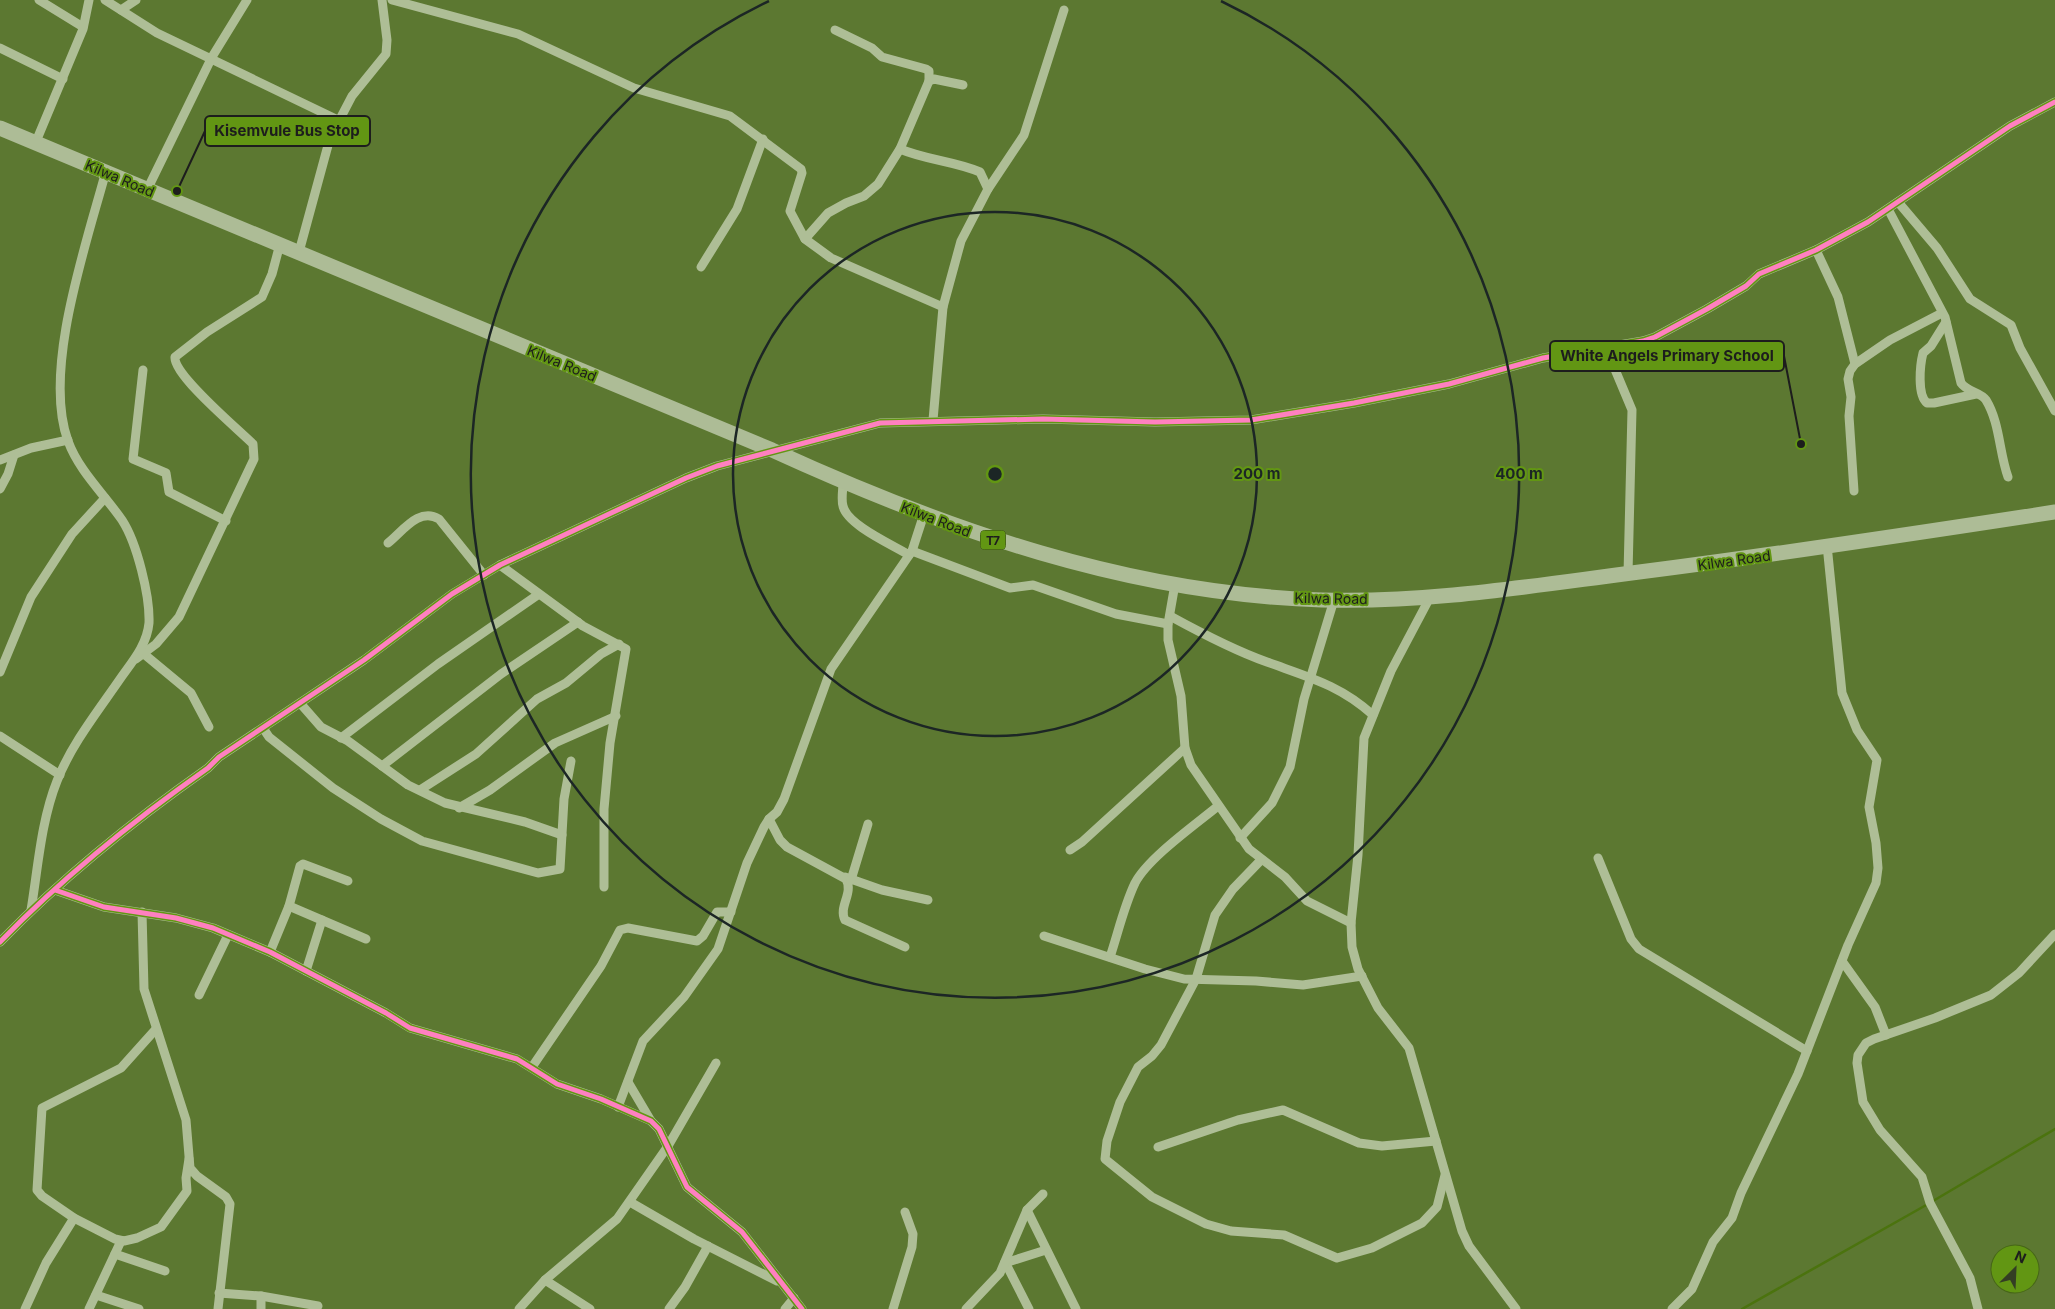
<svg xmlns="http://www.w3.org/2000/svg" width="2055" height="1309" font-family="Inter,sans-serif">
  <rect width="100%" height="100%" fill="#5c7831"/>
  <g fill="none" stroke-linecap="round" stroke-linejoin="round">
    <g stroke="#4b730e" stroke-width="2.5">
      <polyline points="1933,1201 2055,1129"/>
      <polyline points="1742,1309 1928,1204"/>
    </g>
    <g stroke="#aebe96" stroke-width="9">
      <polyline points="39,0 83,27"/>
      <polyline points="105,0 157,33 338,120"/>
      <polyline points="392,0 518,34 634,88 730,116 801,169 802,173 790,211 805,239 831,258 943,307"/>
      <polyline points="121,10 136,0"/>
      <polyline points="835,30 872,48 882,57 926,69 929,71 929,81"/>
      <polyline points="0,48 63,79"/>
      <polyline points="35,144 83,29 89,0"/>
      <path d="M900,149c26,11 54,12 80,23l8,17"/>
      <polyline points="147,190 212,57 247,0"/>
      <polyline points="1898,202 1937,248 1970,299 2011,325 2020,348 2055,411"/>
      <path d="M1888,209l57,108 16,66c6,9 20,9 25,17 14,23 13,52 22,77"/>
      <polyline points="805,239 828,213 846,203 864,196 878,184 900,149 929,81 934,79 963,85"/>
      <polyline points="1816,250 1838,297 1855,364"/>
      <polyline points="299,252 330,138 352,96 386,54 387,40 382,0"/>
      <polyline points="701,267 737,209 763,139"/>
      <path d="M1946,322l-15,24 -8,7c-3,12 -6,42 4,50h7l42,-9"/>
      <polyline points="1606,348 1632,410 1628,574"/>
      <polyline points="143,370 133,459 166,473 169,492 226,521"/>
      <polyline points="933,420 943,307 961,241 988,189 1024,135 1064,10"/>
      <polyline points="0,460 31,448 68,440"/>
      <path d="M843,483c0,6 -2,17 0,23 4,19 50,39 66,49"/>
      <polyline points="0,489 8,474 14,455"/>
      <polyline points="1854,491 1849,416 1851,397 1848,379 1850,371 1855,364 1890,340 1942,313"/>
      <path d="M388,543c15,-12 31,-36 51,-24l45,56"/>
      <polyline points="912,551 1010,588 1033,585 1116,614 1168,624"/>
      <polyline points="500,565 583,626 626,649 610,743 604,809 604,887"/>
      <polyline points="1175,584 1168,624 1168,640 1181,696 1185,748 1191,765 1249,849 1285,877 1307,901 1351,923"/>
      <polyline points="1427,598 1427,603 1391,671 1364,738 1358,855 1351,923 1352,947 1358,969 1378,1008 1409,1048 1462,1231 1469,1246 1516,1309"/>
      <path d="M1170,616c31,17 63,34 97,46 41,15 73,23 106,53"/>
      <polyline points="144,654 191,693 209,727"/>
      <path d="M136,659l20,-15 23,-27 75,-158 -1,-15c-15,-15 -80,-69 -78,-87l32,-25 55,-35 10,-23 8,-30"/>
      <polyline points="0,672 31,597 72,534 105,498"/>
      <polyline points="300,703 321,727 348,741 408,785 445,803 525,822 562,835"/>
      <polyline points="263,728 269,737 333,788 381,819 422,841 538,873 560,869 564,799 571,761"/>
      <polyline points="0,736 60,775"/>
      <polyline points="341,738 438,664 539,594"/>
      <polyline points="382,766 501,674 578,622"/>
      <polyline points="420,790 476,754 537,699 566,683 601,654 619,644"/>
      <polyline points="459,808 490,790 555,743 616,716"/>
      <path d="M769,819l11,21 7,7 59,32c8,14 -8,28 -1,41l60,27"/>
      <polyline points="1240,838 1272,803 1290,767 1304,699 1334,600"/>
      <polyline points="1070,850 1082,842 1185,748"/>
      <polyline points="1598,858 1631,939 1639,949 1807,1051"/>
      <polyline points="1261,860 1233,889 1215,915 1196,979 1161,1045 1152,1056 1138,1067 1120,1102 1107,1141 1105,1159 1152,1197 1206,1224 1231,1231 1284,1235 1337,1258 1372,1248 1422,1223 1437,1207 1445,1175"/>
      <polyline points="845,877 882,890 928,900"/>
      <polyline points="851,880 868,824"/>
      <polyline points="55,890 104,907 176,918 213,928 270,952 386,1013 410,1028 517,1059 557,1084 601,1099 651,1121 659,1129 687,1187 742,1232 802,1309"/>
      <polyline points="289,906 366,939"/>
      <path d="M31,910c7,-42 10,-89 26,-129 14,-36 41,-70 63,-102 12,-17 27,-34 29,-56 1,-27 -12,-80 -27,-103 -18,-26 -43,-49 -54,-79 -26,-71 19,-199 38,-270"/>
      <polyline points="142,912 144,989 186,1120 190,1168 197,1176 226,1197 230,1204 218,1309"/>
      <polyline points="1044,936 1145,969 1184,979 1256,981 1303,985 1362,976"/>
      <path d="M0,942c63,-65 134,-122 208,-174l11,-11 145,-97 88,-66 48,-29 186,-87 31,-12 163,-43 163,-4 112,3 96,-2 103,-17 95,-19 94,-26 100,-17 12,-4 52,-28 39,-23 13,-12 57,-24 52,-28 142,-96 45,-24"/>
      <polyline points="270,952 289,906 300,866 303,864 348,881"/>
      <path d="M1110,957c8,-24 14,-51 25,-74 13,-25 60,-58 83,-77"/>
      <polyline points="1842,961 1875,1007 1886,1035"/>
      <polyline points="306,971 322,920"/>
      <polyline points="199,995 228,935"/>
      <polyline points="156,1029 121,1068 42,1108 37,1190 42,1196 74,1218 115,1239 124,1241 137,1238 161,1227 187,1191 186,1178 189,1159"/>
      <polyline points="532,1067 601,966 620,930 628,928 697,941 703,936 717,912 731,912"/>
      <polyline points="628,1082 651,1121"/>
      <polyline points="618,1107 643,1041 684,997 718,949 747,863 764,827 769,819 777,812 784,799 831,669 912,551 924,514"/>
      <polyline points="1158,1147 1238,1120 1283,1110 1359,1143 1382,1146 1436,1141"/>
      <polyline points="630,1202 694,1239 777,1281"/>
      <polyline points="1027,1210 1076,1309"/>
      <polyline points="115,1254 165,1271"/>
      <polyline points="1005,1262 1029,1309"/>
      <polyline points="1005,1263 1046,1250"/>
      <polyline points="545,1280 590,1309"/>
      <polyline points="219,1293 261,1296 318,1306"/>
      <polyline points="96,1295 139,1309"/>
      <polyline points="25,1309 46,1263 74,1218"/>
      <polyline points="89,1309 121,1241"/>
      <polyline points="261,1309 261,1296"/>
      <polyline points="519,1309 545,1280 617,1219 668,1146 716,1063"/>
      <polyline points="669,1309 685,1287 708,1246"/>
      <polyline points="785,1309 794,1298"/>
      <polyline points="893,1309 912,1247 913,1234 905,1212"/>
      <polyline points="966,1309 1000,1273 1027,1210 1043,1194"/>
      <polyline points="1672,1309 1692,1289 1713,1242 1732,1218 1741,1193 1798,1074 1848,945 1876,883 1878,868 1876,843 1869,807 1877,760 1857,730 1842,693 1827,545"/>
      <polyline points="1978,1309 1970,1278 1930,1203 1922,1177 1880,1130 1863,1102 1857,1063 1858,1055 1866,1043 1874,1039 1935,1018 1991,995 2019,973 2055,934"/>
    </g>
    <path stroke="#adbc96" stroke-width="15" d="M0,128l772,322c175,80 357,144 550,150 102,3 202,-13 302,-26 144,-18 288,-40 431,-62"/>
    <defs>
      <g id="cycleway">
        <polyline points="55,890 104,907 176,918 213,928 270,952 386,1013 410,1028 517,1059 557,1084 601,1099 651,1121 659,1129 687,1187 742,1232 802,1309"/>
        <path d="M0,942c63,-65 134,-122 208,-174l11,-11 145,-97 88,-66 48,-29 186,-87 31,-12 163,-43 163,-4 112,3 96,-2 103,-17 95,-19 94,-26 100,-17 12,-4 52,-28 39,-23 13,-12 57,-24 52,-28 142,-96 45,-24"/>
      </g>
    </defs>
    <use href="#cycleway" stroke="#629613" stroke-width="8"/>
    <use href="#cycleway" stroke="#ff80c0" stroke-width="5"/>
  </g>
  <g fill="none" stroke="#1c2625" stroke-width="2.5">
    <circle cx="995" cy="474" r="262"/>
    <path d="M1221 1A524 524 0 1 1 769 1"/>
  </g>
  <g text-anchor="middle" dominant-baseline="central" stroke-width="4" stroke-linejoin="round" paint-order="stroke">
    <rect fill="#629613" stroke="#32411a" stroke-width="1" x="980.5" y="530.5" width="25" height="19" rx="4"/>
    <g font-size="12" font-weight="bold" fill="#1d1d1d">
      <text x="993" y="540">T7</text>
    </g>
    <g font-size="14" fill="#1d1d1d" stroke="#629613">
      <text transform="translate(120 178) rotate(23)">Kilwa Road</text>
      <text transform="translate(562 363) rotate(22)">Kilwa Road</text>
      <text transform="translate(936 519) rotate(21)">Kilwa Road</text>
      <text transform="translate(1734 560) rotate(-8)">Kilwa Road</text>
      <text transform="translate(1331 598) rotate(1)">Kilwa Road</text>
    </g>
  </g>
  <circle cx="995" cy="474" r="8" fill="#1c2625" stroke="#629613" stroke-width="2.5"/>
  <g font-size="15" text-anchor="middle" font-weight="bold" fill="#1c2625" stroke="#629613" stroke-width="4" stroke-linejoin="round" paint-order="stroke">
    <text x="1257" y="479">200 m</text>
    <text x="1519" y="479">400 m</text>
  </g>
  <path fill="none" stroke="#1d1d1d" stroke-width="2" d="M177 191L205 131M1801 444L1784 356"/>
  <g fill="#1d1d1d" stroke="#629613" stroke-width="2">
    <circle cx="177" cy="191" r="5"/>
    <circle cx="1801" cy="444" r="5"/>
  </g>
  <g fill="#629613" stroke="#1d1d1d" stroke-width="2">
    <rect x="205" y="116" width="165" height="30" rx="5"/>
    <rect x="1550" y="341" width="234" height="30" rx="5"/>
  </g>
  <g font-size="15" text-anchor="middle" font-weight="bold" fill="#1d1d1d">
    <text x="287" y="136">Kisemvule Bus Stop</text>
    <text x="1667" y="361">White Angels Primary School</text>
  </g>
  <g transform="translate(2015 1269) rotate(24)"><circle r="24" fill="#629613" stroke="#466617"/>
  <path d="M0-4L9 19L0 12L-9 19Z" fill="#333d24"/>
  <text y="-8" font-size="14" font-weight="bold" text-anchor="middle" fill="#1d1d1d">N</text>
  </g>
</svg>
